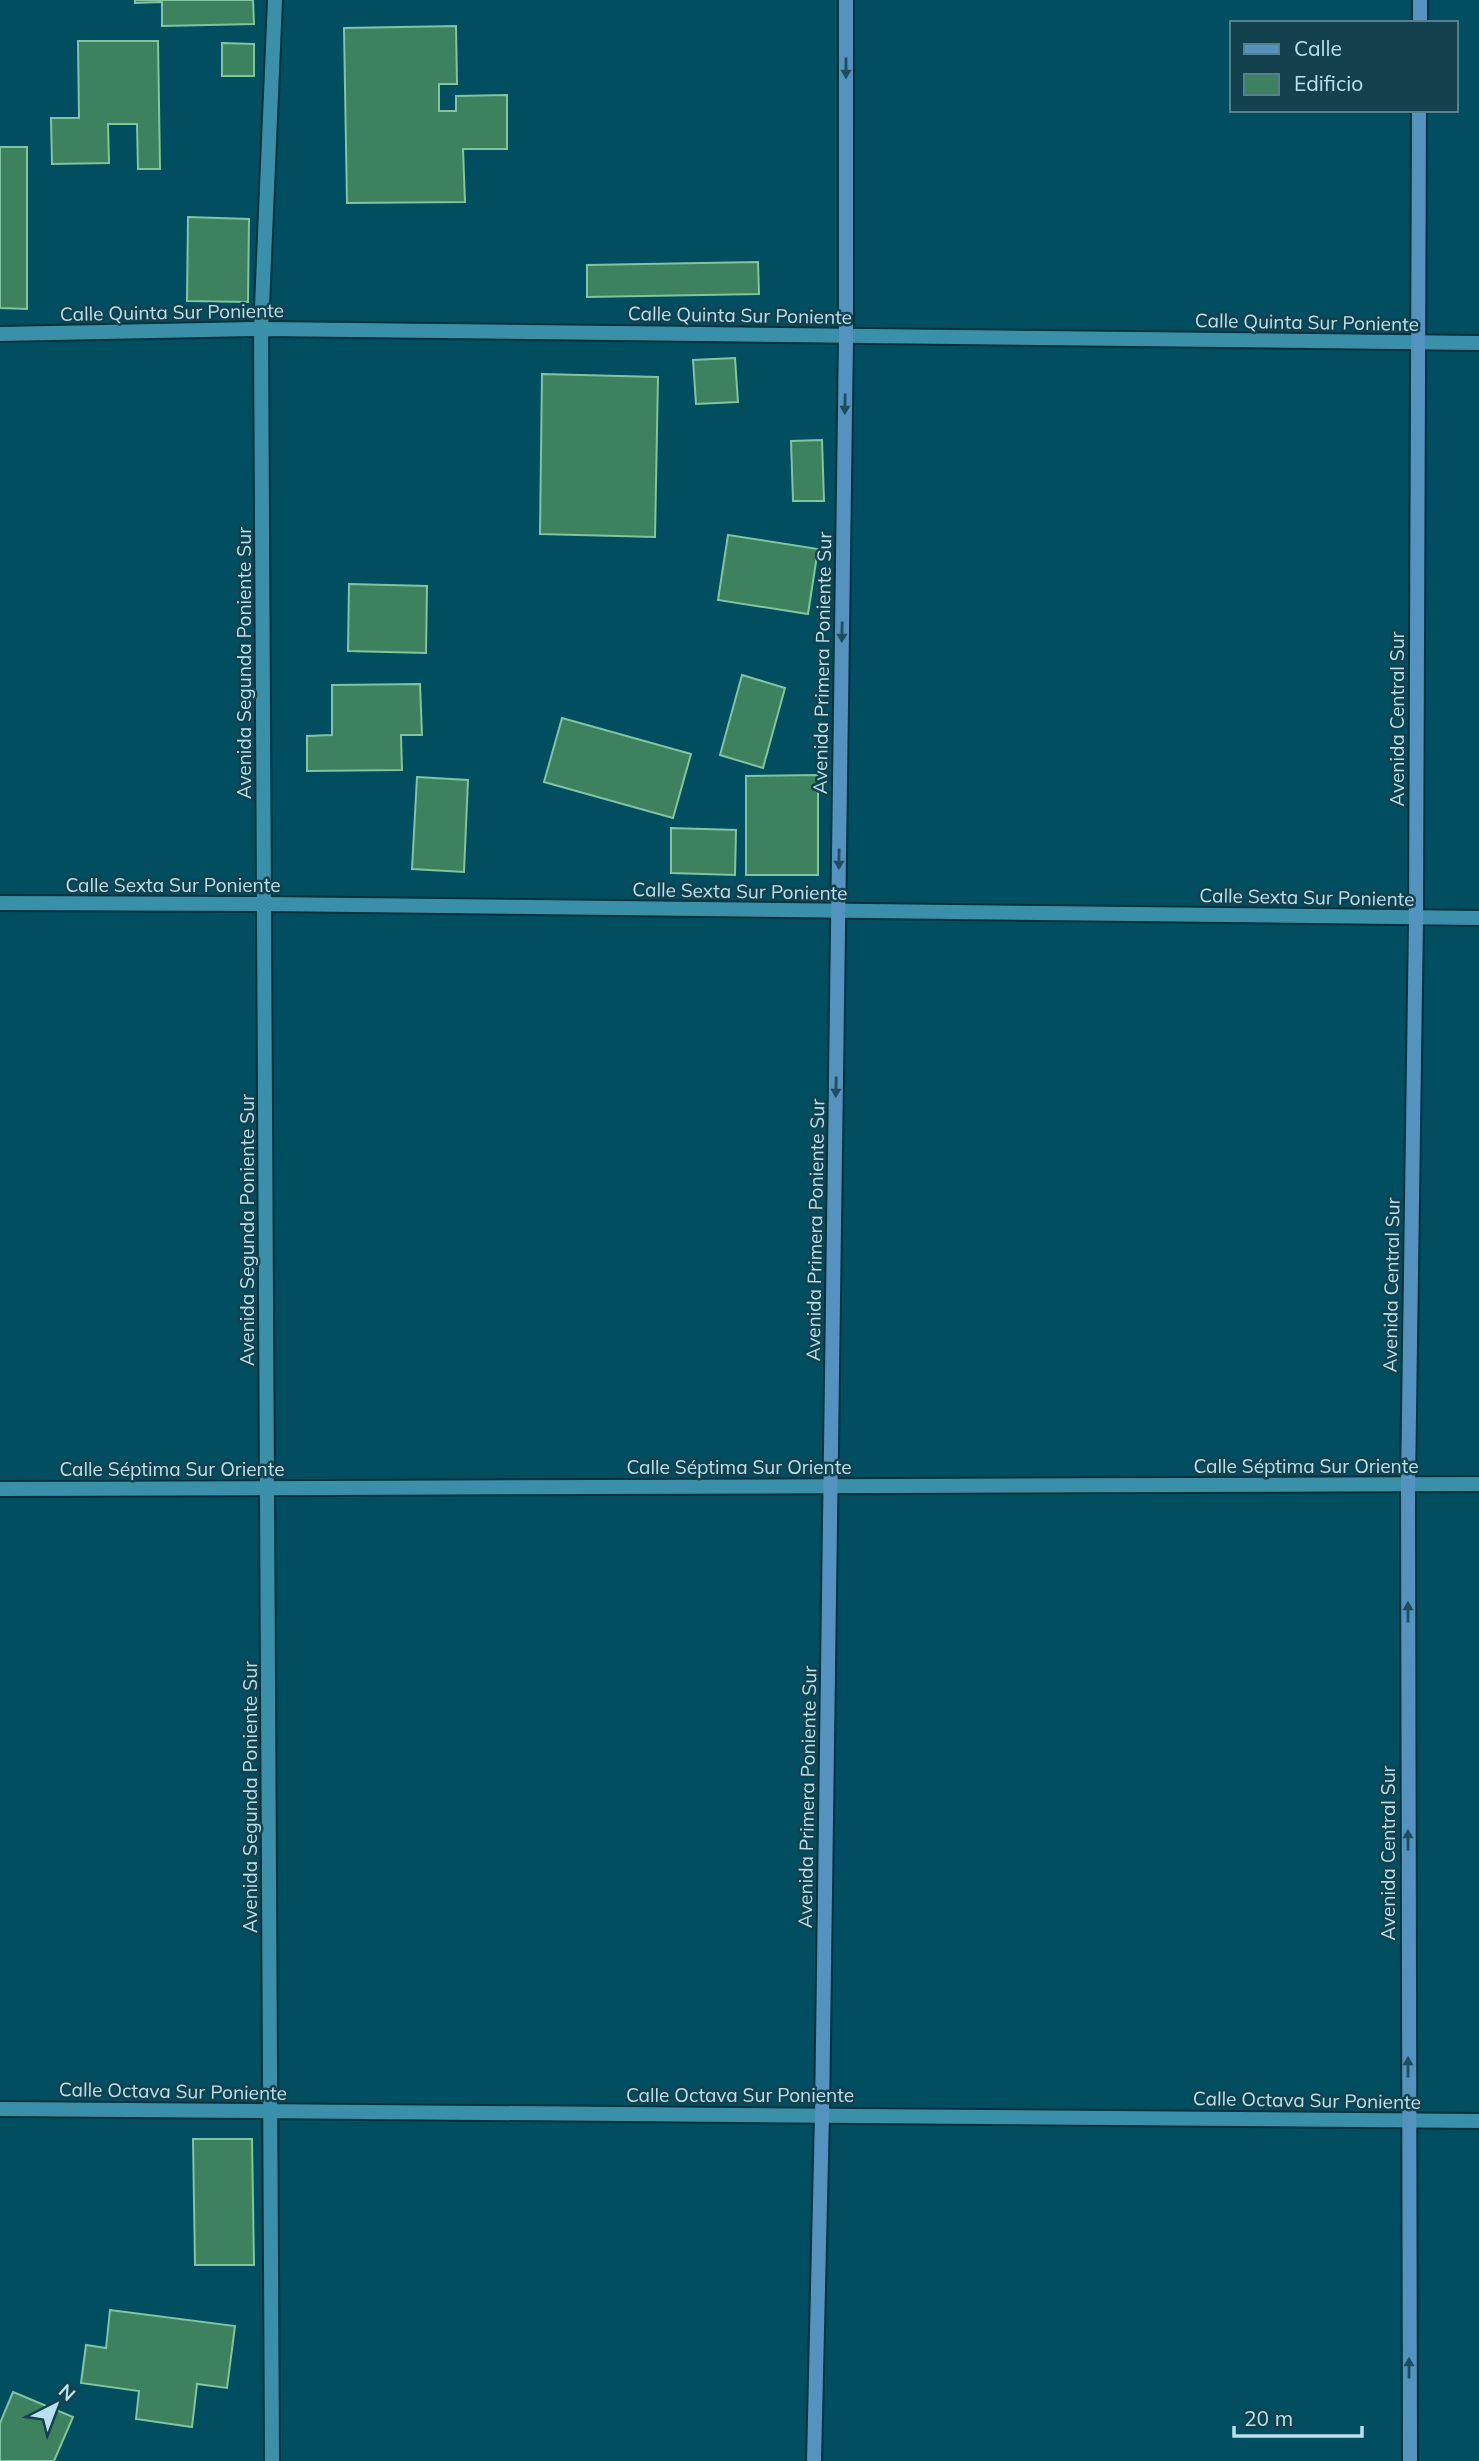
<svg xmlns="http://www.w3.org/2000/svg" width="1479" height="2461" font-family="Mulish,sans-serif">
  <rect width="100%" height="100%" fill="#004e5f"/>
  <g fill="#3d815f" stroke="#80c59f" stroke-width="2">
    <polygon points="135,0 253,0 254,24 162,26 162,2 135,3"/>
    <polygon points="456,26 457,84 439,84 439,111 456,111 456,96 507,95 507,149 463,149 465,202 347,203 344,28"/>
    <polygon points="78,41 158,41 160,169 138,169 137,124 108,124 109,163 52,164 51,118 79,118"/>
    <polygon points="222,43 254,44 254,76 222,76"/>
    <polygon points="0,147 27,147 27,309 0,308"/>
    <polygon points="188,217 249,219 248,302 187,301"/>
    <polygon points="758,262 759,294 587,297 587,265"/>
    <polygon points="735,358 738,402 696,404 693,360"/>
    <polygon points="542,374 658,377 655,537 540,534"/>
    <polygon points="822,440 824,501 793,501 791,441"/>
    <polygon points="728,535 818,549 808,614 718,600"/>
    <polygon points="349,584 427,586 426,653 348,651"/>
    <polygon points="742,675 785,688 763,768 720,755"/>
    <polygon points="420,684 422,735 401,735 402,770 307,771 307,736 332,735 332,685"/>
    <polygon points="562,718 691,754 673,818 544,782"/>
    <polygon points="818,775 818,875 746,875 746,776"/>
    <polygon points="417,777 468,780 464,872 412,869"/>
    <polygon points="671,828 736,830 735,875 671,873"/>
    <polygon points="193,2139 252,2139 254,2265 195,2265"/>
    <polygon points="110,2310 235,2326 227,2388 197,2384 192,2427 136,2419 139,2391 81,2383 86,2345 106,2348"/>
    <polygon points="13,2392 73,2417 54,2461 0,2461 0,2423"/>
  </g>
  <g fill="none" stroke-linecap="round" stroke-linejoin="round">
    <defs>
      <g id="street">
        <polyline points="0,334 261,329 1479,343"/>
        <polyline points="0,903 264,904 1479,918"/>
        <polyline points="0,1489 1479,1484"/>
        <polyline points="0,2109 1479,2121"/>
        <polyline points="272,2461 261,329 275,0"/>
      </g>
      <g id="secondary">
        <polyline points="1420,23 1420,0"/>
        <polyline points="814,2461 822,2115 846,336 846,0"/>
        <polyline points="1410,2461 1408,1485 1416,918 1419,110"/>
      </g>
    </defs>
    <use href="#street" stroke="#00313d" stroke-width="18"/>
    <use href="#secondary" stroke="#00313d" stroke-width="18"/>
    <use href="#street" stroke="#3a90a8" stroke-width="14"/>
    <use href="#secondary" stroke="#5492c0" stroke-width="14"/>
  </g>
  <defs><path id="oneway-solid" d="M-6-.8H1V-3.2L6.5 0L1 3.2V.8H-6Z" transform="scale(1.75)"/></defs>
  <g fill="#1d4d5f">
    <use href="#oneway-solid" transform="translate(846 68) rotate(90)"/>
    <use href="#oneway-solid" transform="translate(845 404) rotate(91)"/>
    <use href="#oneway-solid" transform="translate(842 632) rotate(91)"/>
    <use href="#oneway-solid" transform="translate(839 859) rotate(91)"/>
    <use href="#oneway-solid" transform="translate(836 1087) rotate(91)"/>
    <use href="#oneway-solid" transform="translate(1408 1612) rotate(-90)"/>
    <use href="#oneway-solid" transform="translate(1408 1840) rotate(-90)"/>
    <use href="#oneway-solid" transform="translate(1408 2067) rotate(-90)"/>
    <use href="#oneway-solid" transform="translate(1409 2368) rotate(-90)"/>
  </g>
  <g text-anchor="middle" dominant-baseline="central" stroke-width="5" stroke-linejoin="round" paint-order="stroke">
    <g font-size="19" fill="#b9e0ed" stroke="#13414e">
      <text transform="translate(172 312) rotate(-1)">Calle Quinta Sur Poniente</text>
      <text transform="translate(740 315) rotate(1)">Calle Quinta Sur Poniente</text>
      <text transform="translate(1307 322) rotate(1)">Calle Quinta Sur Poniente</text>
      <text transform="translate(244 663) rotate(-90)">Avenida Segunda Poniente Sur</text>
      <text transform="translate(822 663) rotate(-89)">Avenida Primera Poniente Sur</text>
      <text transform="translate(1397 719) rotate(-90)">Avenida Central Sur</text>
      <text x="173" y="885">Calle Sexta Sur Poniente</text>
      <text transform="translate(740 891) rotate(1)">Calle Sexta Sur Poniente</text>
      <text transform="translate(1307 897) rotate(1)">Calle Sexta Sur Poniente</text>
      <text transform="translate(247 1230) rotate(-90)">Avenida Segunda Poniente Sur</text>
      <text transform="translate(815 1230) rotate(-89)">Avenida Primera Poniente Sur</text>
      <text transform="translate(1391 1285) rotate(-89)">Avenida Central Sur</text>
      <text x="1306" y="1466">Calle Séptima Sur Oriente</text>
      <text x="739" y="1467">Calle Séptima Sur Oriente</text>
      <text x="172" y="1469">Calle Séptima Sur Oriente</text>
      <text transform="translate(250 1797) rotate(-90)">Avenida Segunda Poniente Sur</text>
      <text transform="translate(807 1797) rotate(-89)">Avenida Primera Poniente Sur</text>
      <text transform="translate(1388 1853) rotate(-90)">Avenida Central Sur</text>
      <text transform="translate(173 2091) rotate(1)">Calle Octava Sur Poniente</text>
      <text x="740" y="2095">Calle Octava Sur Poniente</text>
      <text transform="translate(1307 2100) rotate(1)">Calle Octava Sur Poniente</text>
    </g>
  </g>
  <rect x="1230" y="21" width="228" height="91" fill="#13414e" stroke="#55818e" stroke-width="2"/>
  <rect x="1244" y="44" width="35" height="10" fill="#5492c0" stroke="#55818e" stroke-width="2"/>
  <text x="1294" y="56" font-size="21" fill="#b9e0ed">Calle</text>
  <rect x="1244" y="74" width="35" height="21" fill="#3d815f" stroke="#55818e" stroke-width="2"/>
  <text x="1294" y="91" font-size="21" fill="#b9e0ed">Edificio</text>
  <g transform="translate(56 2405) rotate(42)" stroke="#13414e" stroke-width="5" paint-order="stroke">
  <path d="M0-5L12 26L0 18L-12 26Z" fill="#b9e0ed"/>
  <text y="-10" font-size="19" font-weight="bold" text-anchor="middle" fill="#b9e0ed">N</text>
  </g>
  <path d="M1234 2426v10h128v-10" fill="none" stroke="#b9e0ed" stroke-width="3.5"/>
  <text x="1244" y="2426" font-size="21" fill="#b9e0ed" stroke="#13414e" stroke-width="5" paint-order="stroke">20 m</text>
</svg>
